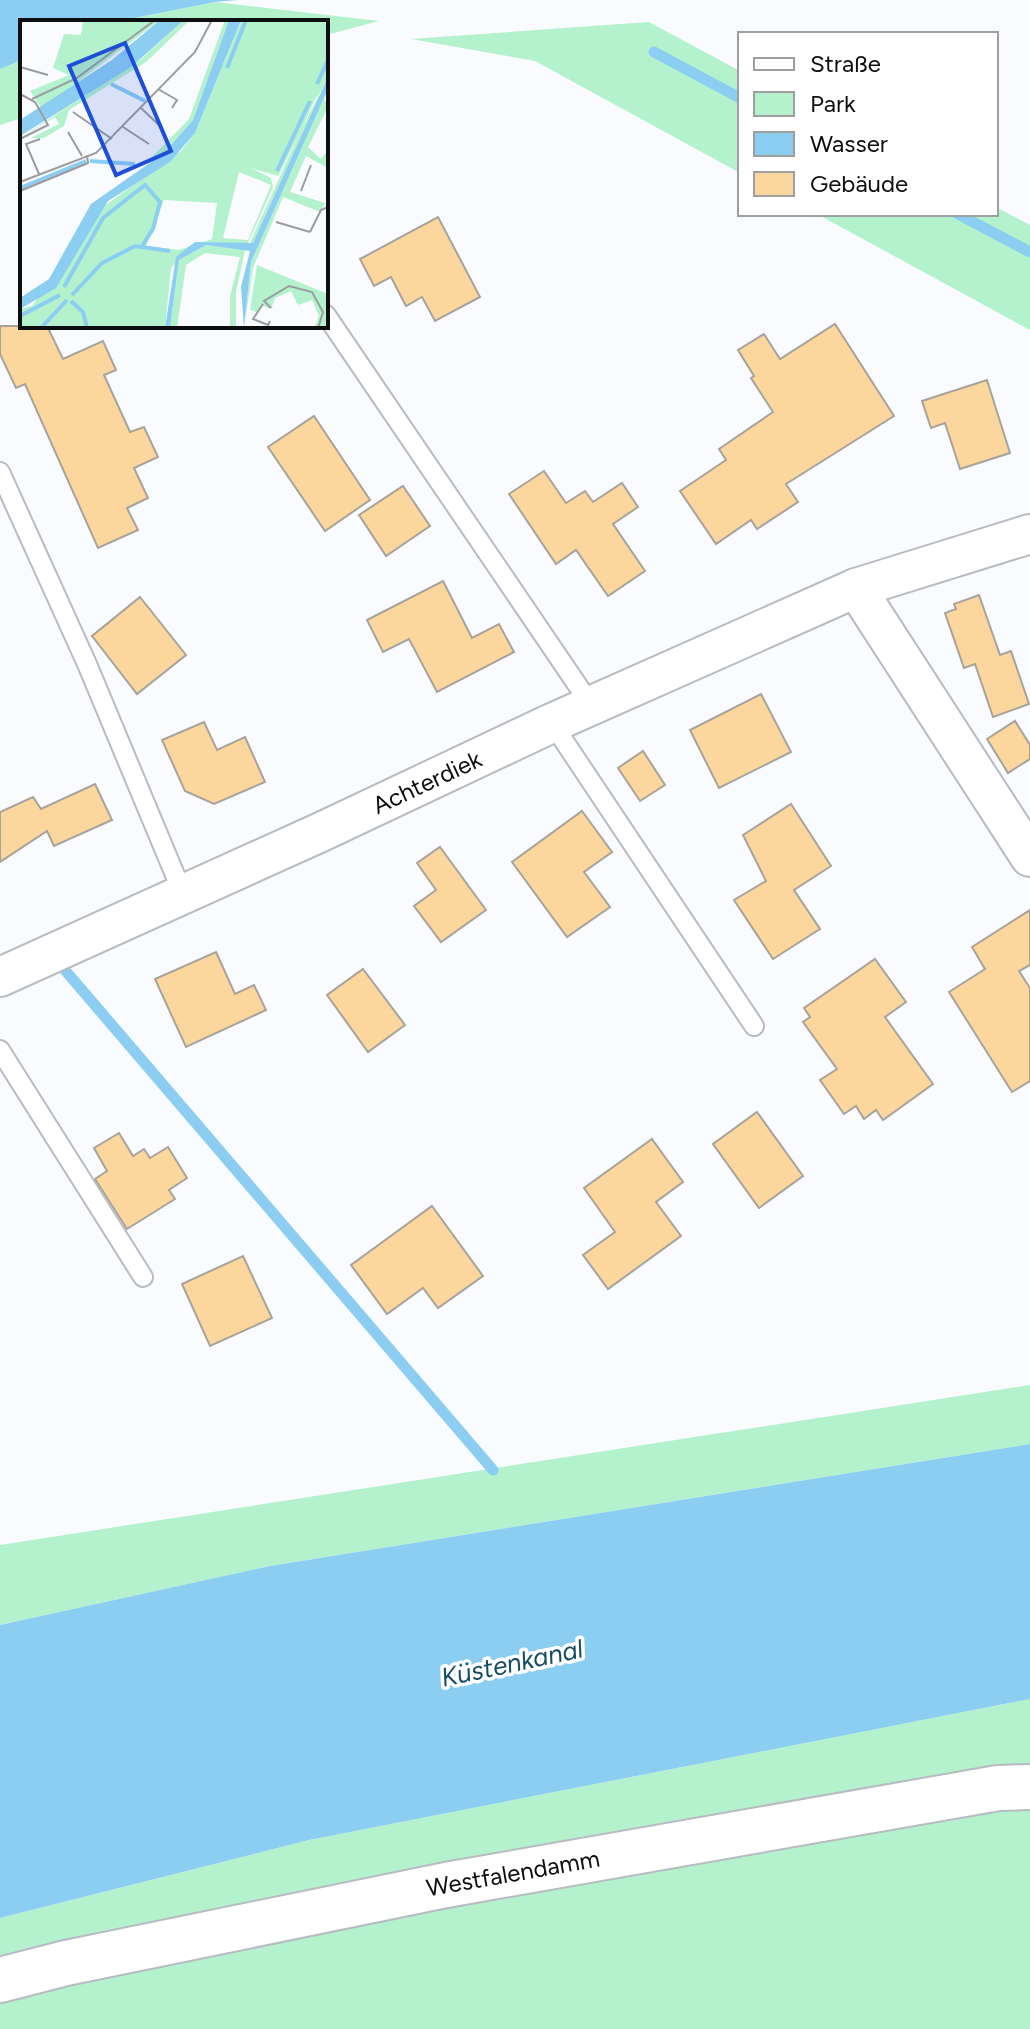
<svg xmlns="http://www.w3.org/2000/svg" width="1030" height="2029" font-family="Figtree,sans-serif">
  <rect width="100%" height="100%" fill="#fafbfe"/>
  <g fill="#b3f2cc">
    <polygon points="215,2 379,21 326,35 326,22 114,22"/>
    <polygon points="649,22 740,71 740,173 535,61 411,39"/>
    <polygon points="22,60 22,118 0,125 0,69"/>
    <polygon points="996,207 1030,225 1030,330 817,214 996,214"/>
    <polygon points="1030,1385 1030,1444 270,1566 0,1625 0,1545"/>
    <polygon points="1030,1699 1030,2029 0,2029 0,1918 309,1840"/>
  </g>
  <g fill="#8ccdf2">
    <polygon points="0,0 237,0 215,2 114,22 22,22 22,60 0,69"/>
    <polygon points="1030,1444 1030,1699 309,1840 0,1918 0,1625 270,1566"/>
  </g>
  <g fill="none" stroke-linecap="round" stroke-linejoin="round">
    <g stroke="#8ccdf2" stroke-width="11">
      <polyline points="654,52 740,98"/>
      <polyline points="958,214 1030,252"/>
      <polyline points="58,962 493,1470"/>
    </g>
  </g>
  <g fill="#fcd79d" stroke="#a7a39c" stroke-width="2">
    <polygon points="438,217 480,297 435,321 422,297 406,306 391,277 374,286 360,259"/>
    <polygon points="835,324 894,416 786,484 798,502 757,529 751,520 716,544 680,491 726,460 719,449 773,412 751,378 754,376 738,350 764,334 780,359"/>
    <polygon points="0,326 47,326 63,359 103,341 116,370 104,375 130,432 144,427 158,457 134,468 148,498 127,508 138,530 98,548 25,384 16,388 0,354"/>
    <polygon points="987,380 1010,453 960,469 945,423 931,428 922,401"/>
    <polygon points="314,416 370,500 325,531 268,447"/>
    <polygon points="544,471 566,503 585,491 593,502 622,483 638,507 613,524 645,571 608,596 576,550 556,564 509,494"/>
    <polygon points="403,486 430,526 386,556 359,515"/>
    <polygon points="443,581 472,638 499,624 514,652 437,692 409,639 383,652 367,620"/>
    <polygon points="979,595 1000,655 1011,651 1029,704 993,717 975,664 964,668 945,613 956,609 954,604"/>
    <polygon points="140,597 186,655 137,694 92,636"/>
    <polygon points="761,694 791,752 719,788 690,730"/>
    <polygon points="1015,721 1030,745 1030,759 1008,773 987,739"/>
    <polygon points="204,722 217,750 245,737 265,782 214,804 185,791 162,740"/>
    <polygon points="643,751 665,785 640,801 618,768"/>
    <polygon points="95,784 112,820 54,846 47,831 0,862 0,812 33,797 41,809"/>
    <polygon points="791,804 831,866 794,890 820,929 773,959 734,900 766,881 743,835"/>
    <polygon points="582,811 612,852 584,872 610,907 567,937 512,862"/>
    <polygon points="440,847 486,910 441,942 414,906 436,890 417,863"/>
    <polygon points="1030,910 1030,965 1019,971 1030,988 1030,1081 1012,1092 949,992 985,969 972,947"/>
    <polygon points="216,952 235,994 254,985 266,1010 186,1047 155,979"/>
    <polygon points="875,959 906,1002 885,1017 933,1084 883,1120 876,1110 864,1119 856,1106 844,1114 820,1080 837,1069 803,1022 810,1017 804,1008"/>
    <polygon points="363,969 405,1025 368,1052 327,995"/>
    <polygon points="757,1112 803,1176 759,1208 713,1144"/>
    <polygon points="119,1133 133,1156 144,1149 150,1158 168,1147 187,1178 169,1190 175,1199 127,1229 95,1179 107,1171 94,1148"/>
    <polygon points="652,1139 683,1182 656,1202 681,1236 608,1289 583,1255 615,1232 584,1188"/>
    <polygon points="432,1206 483,1276 438,1308 423,1288 387,1314 351,1265"/>
    <polygon points="243,1256 272,1318 210,1346 182,1284"/>
  </g>
  <g fill="none" stroke-linecap="round" stroke-linejoin="round">
    <defs>
      <g id="service">
        <polyline points="326,315 591,705"/>
        <polyline points="0,472 87,664 183,894"/>
        <polyline points="552,723 754,1026"/>
        <polyline points="0,1050 143,1277"/>
      </g>
      <g id="minor">
        <polyline points="856,588 1030,857"/>
        <polyline points="0,977 321,832 552,723 856,588 1030,534"/>
      </g>
      <polyline id="tertiary" points="0,1980 66,1963 446,1885 998,1788 1030,1787"/>
    </defs>
    <use href="#service" stroke="#b8bbc2" stroke-width="22"/>
    <use href="#minor" stroke="#b8bbc2" stroke-width="42"/>
    <use href="#tertiary" stroke="#b8bbc2" stroke-width="48"/>
    <use href="#service" stroke="#fff" stroke-width="18"/>
    <use href="#minor" stroke="#fff" stroke-width="38"/>
    <use href="#tertiary" stroke="#fff" stroke-width="44"/>
  </g>
  <g text-anchor="middle" dominant-baseline="central" stroke-width="7" stroke-linejoin="round" paint-order="stroke">
    <g font-size="24" fill="#0d0e10" stroke="#fff">
      <text transform="translate(427 782) rotate(-25)">Achterdiek</text>
      <text transform="translate(513 1873) rotate(-10)">Westfalendamm</text>
    </g>
    <g font-size="26" font-style="italic" fill="#184c65" stroke="#fff">
      <text transform="translate(512 1663) rotate(-12)">Küstenkanal</text>
    </g>
  </g>
  <g transform="translate(20 20)">
    <rect width="308" height="308" fill="#fafbfe"/>
    <path d="M63,0h77l-118,89 -12,-18 39,-16 -16,-7 11,-34 17,1zM164,0h6l-44,42 -77,48 -5,16 -20,12h-13l28,-14 -4,-7 -35,21 121,-79zM205,0h4l-36,100 -29,33 -14,6 39,-40zM221,0h87v57l-50,99 -27,-8 20,10 2,9 -26,58 -52,-3 -24,26 -6,60h-145v-19l12,-3 68,-97 81,-58 14,-18zM219,152l32,13 -23,55 -25,-2zM144,180l53,3 -5,36 -33,11 -33,-4zM300,76l-67,147 -4,2 67,-148zM304,78l4,9 -20,40 13,12 7,-9v18l-22,-12 -16,36 35,11 -5,9 -37,-15 -30,71 -9,60 7,-66zM186,225l39,5 -9,42v36h-6v-32l10,-39 -35,-4 -19,12 -9,63h-7l9,-68zM237,245l71,29v32l-14,2 5,-12 -7,-16 -14,5 -7,-14 -16,7 -4,11 -10,-4 -4,7 -7,-2z" fill="#b3f2cc" fill-rule="evenodd"/>
    <path d="M140,0h24l-53,47 -111,69v-16l92,-60zM209,0h12l-46,113 -25,29 -62,39 -52,87 -36,21v-11l29,-19 42,-75 73,-51 29,-33zM308,57v12l-77,173 -7,66 -3,-41 9,-36 -44,-6 -27,15 -9,68h-5l11,-71 19,-15 58,1z" fill="#8ccdf2"/>
    <path fill="none" stroke="#8ccdf2" stroke-width="4" d="M207,48l19,-48M91,64l34,17M297,64l11,-24M70,141l45,3M257,151l33,-70M0,168l66,-27M44,267l39,-69 42,-33 15,17 -7,27 -11,17M52,275l30,-32 33,-17 35,5M51,281l12,11 4,16M0,296l40,-21M21,308l26,-28"/>
    <path fill="none" stroke="#9b9c9f" stroke-width="2" d="M0,47l28,8M138,69l19,11 -5,8M0,74l15,8 13,23 -28,14M12,79l45,-21 78,-58M121,88l20,19M53,92l39,27M103,107l26,17M48,112l14,24M19,154l-13,-30 14,-5M0,162l76,-29 99,-101 17,-32M0,171l68,-28 -1,-8M281,171l10,-26M256,202l34,10M290,212l11,-22 7,-3M243,284l-10,15 15,6 2,-4M251,288l-7,-7 25,-15 23,6 11,20 -5,16"/>
    <path fill="#1d4ed8" fill-opacity="0.15" stroke="#1d4ed8" stroke-width="4" d="M105,23l46,108 -55,24 -47,-109z"/>
    <rect width="308" height="308" fill="none" stroke="#0d0e10" stroke-width="4"/>
  </g>
  <rect x="738" y="32" width="260" height="184" fill="#ffffff" stroke="#9e9f9f" stroke-width="2"/>
  <rect x="754" y="58" width="40" height="12" fill="#ffffff" stroke="#9e9f9f" stroke-width="2"/>
  <text x="810" y="72" font-size="24" fill="#0d0e10">Straße</text>
  <rect x="754" y="92" width="40" height="24" fill="#b3f2cc" stroke="#9e9f9f" stroke-width="2"/>
  <text x="810" y="112" font-size="24" fill="#0d0e10">Park</text>
  <rect x="754" y="132" width="40" height="24" fill="#8ccdf2" stroke="#9e9f9f" stroke-width="2"/>
  <text x="810" y="152" font-size="24" fill="#0d0e10">Wasser</text>
  <rect x="754" y="172" width="40" height="24" fill="#fcd79d" stroke="#9e9f9f" stroke-width="2"/>
  <text x="810" y="192" font-size="24" fill="#0d0e10">Gebäude</text>
</svg>
